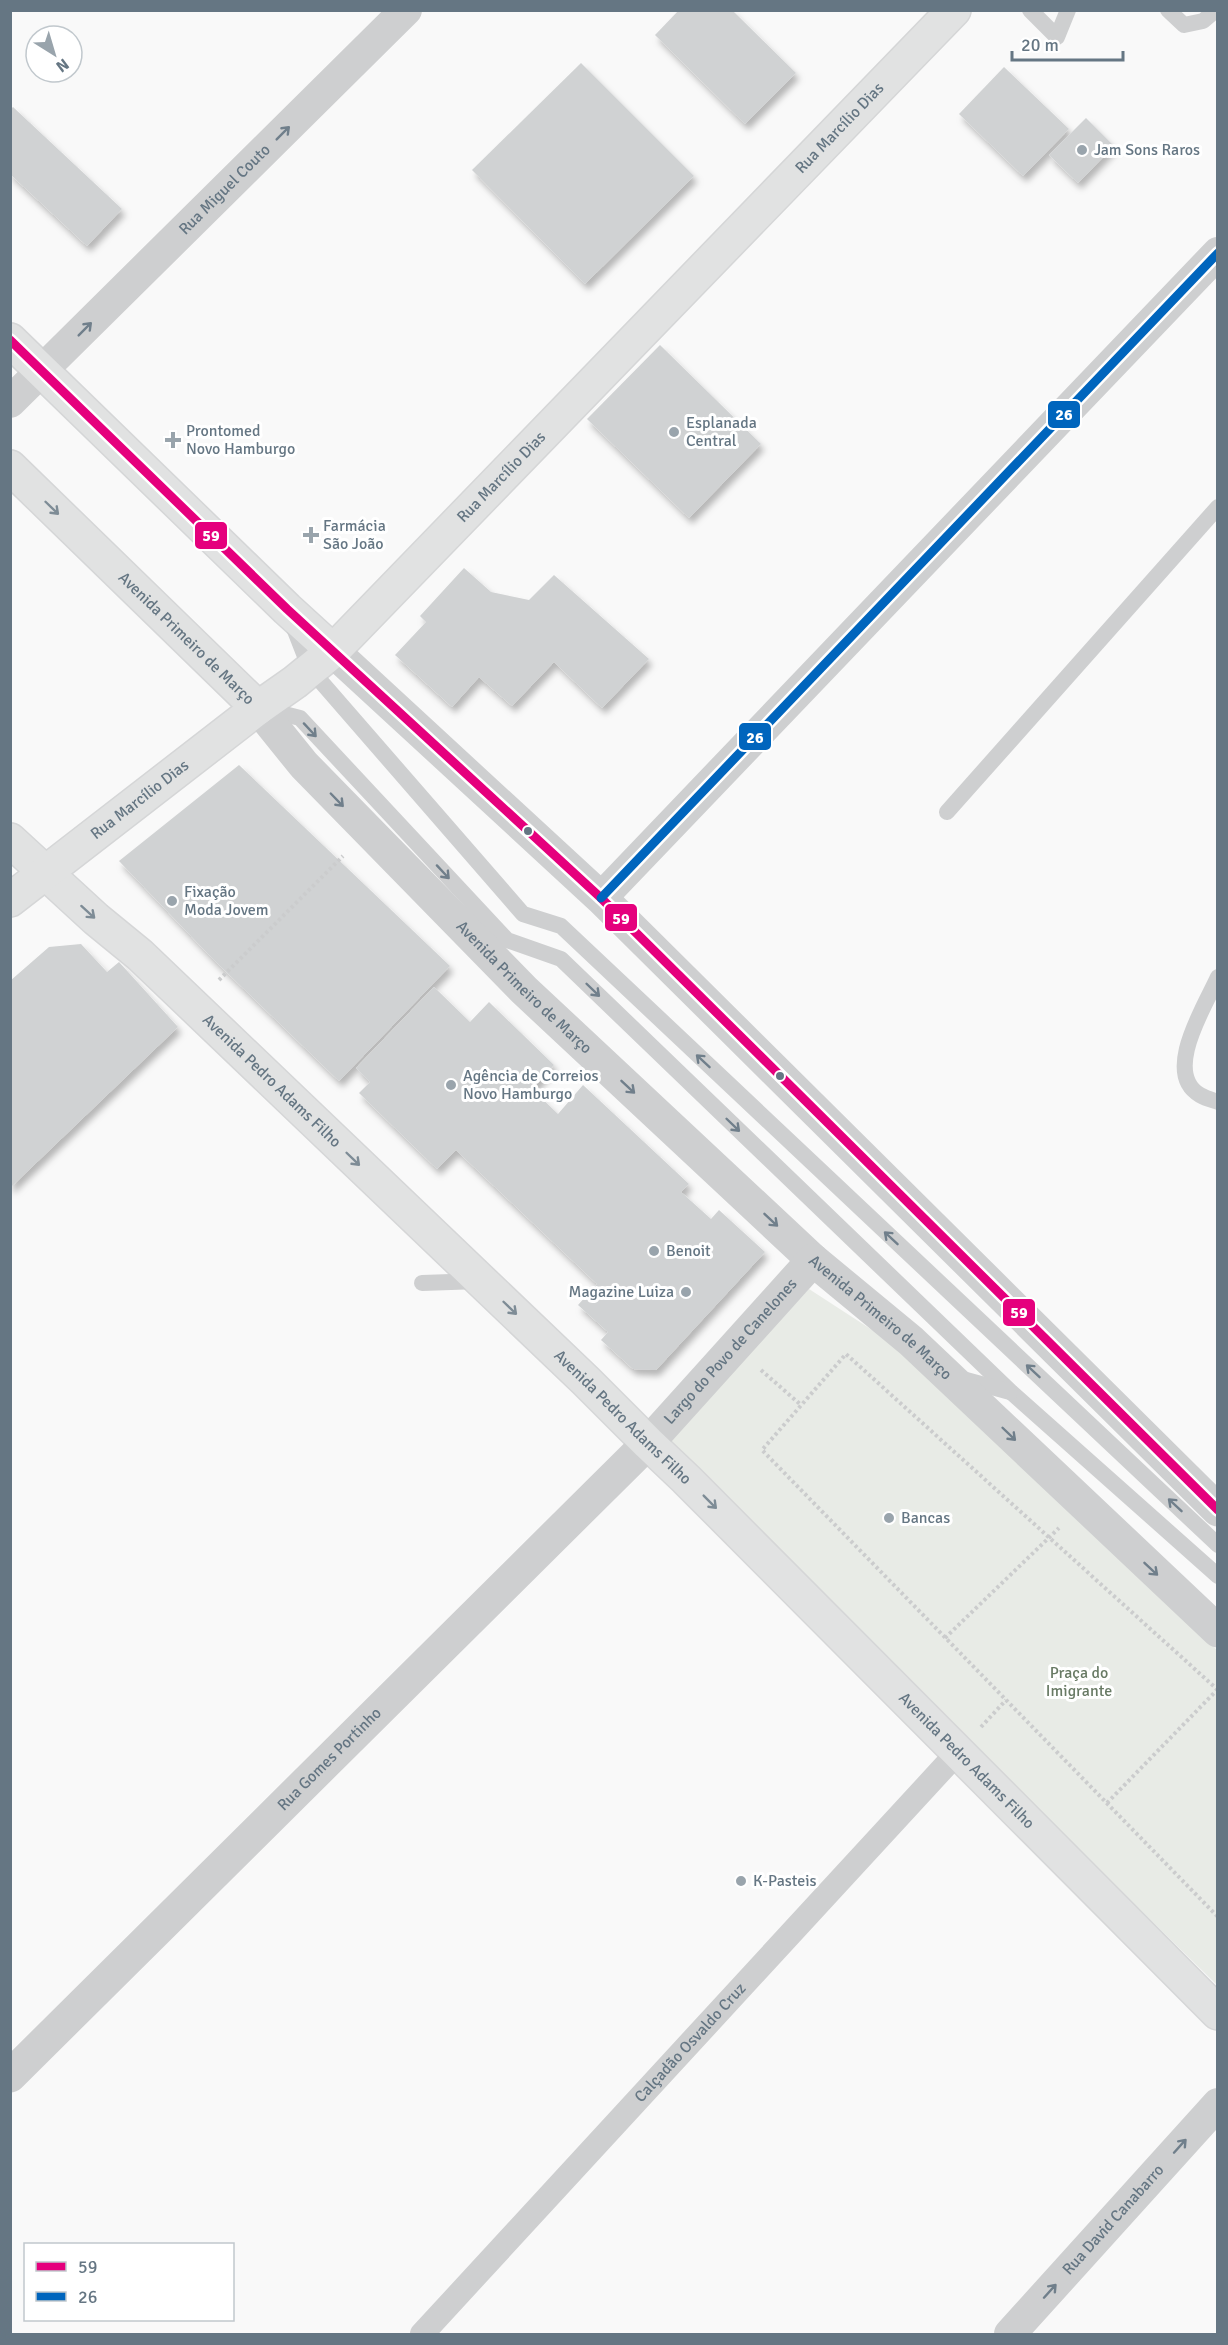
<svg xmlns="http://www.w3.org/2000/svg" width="1228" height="2345" font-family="Signika,sans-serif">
  <defs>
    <filter id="shadow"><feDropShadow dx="3.5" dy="6" stdDeviation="3" flood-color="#0004"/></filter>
  </defs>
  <rect width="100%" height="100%" fill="#f9f9f9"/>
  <polygon fill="#e8ebe6" points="809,1289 903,1350 1217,1650 1217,1985 664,1444"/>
  <g fill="#d0d2d3" filter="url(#shadow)">
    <polygon points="679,10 732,10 796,73 745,124 655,35"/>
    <polygon points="581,63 694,176 585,284 472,170"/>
    <polygon points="1004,67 1069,129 1023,176 959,114"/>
    <polygon points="13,107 122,209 87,246 10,174 10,110"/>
    <polygon points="1086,118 1114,146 1078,183 1049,155"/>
    <polygon points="660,345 761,444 689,518 587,419"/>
    <polygon points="464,568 491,592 529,600 554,575 649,659 602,708 554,662 512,706 479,677 452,707 395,655 426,622 420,616"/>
    <polygon points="239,765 450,966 339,1081 213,959 119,861"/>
    <polygon points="81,944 107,972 119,962 178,1027 10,1188 10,981 49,947"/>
    <polygon points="434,987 470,1022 489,1002 554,1065 532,1089 558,1114 583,1085 689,1184 681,1192 711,1219 719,1210 765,1252 656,1370 633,1369 601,1340 608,1332 578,1305 597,1284 456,1150 437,1169 359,1093 370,1082 356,1068"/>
  </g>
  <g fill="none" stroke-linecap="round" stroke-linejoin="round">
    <defs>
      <g id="secondary">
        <polyline points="10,340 287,609 333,651"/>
        <path id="s6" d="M10,467l248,241"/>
        <path id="s7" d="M10,840l86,79 44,36 446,426 62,62 38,36 532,534"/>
        <path id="s8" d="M10,900l248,-192 37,-26 38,-31 621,-641"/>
      </g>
    </defs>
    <use href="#secondary" stroke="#d5d6d7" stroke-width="36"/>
    <g stroke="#cbcccd" stroke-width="4" stroke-dasharray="3 3" stroke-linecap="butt">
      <polyline points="219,980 343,856"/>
      <polyline points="761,1370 801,1405"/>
      <polyline points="945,1638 1059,1528"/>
      <polyline points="1218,1690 846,1354 762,1450 1218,1917"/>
      <polyline points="981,1727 1006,1700"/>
      <polyline points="1107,1803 1217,1690"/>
    </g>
    <g stroke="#cecfd0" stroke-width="16">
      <polyline points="1030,10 1057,37 1068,10"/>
      <polyline points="1168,10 1184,25 1203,21 1216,10"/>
      <polyline points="292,623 310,669 523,914 561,926 1218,1545"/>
      <polyline points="265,709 300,718 507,940 561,959 1011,1392 1218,1576"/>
      <polyline points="947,812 1218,507"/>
      <path d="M1218,977c-13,29 -56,96 -18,118 5,3 12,5 18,7"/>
      <polyline points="422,1283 480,1281"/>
      <polyline points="959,1378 1010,1392"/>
    </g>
    <path stroke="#cecfd0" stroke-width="24" id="s1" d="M422,2334l536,-582"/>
    <g stroke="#cecfd0" stroke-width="32">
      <path id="s2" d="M10,402l396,-392"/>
      <polyline points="601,898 1218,253"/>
      <path id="s3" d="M1010,2334l208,-230"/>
    </g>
    <g stroke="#cecfd0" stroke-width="33">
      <polyline points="333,651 601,898 1218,1510"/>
      <path id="s4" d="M258,708l46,57 220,225 289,270 98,81 307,290"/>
      <path id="s5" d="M10,2076l638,-633 165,-183"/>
    </g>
    <use href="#secondary" stroke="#e1e2e2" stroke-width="33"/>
    <defs>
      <polyline id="bus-1" points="10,340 287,609 601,898 1218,1510"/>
      <polyline id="bus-2" points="601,898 1218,253"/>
    </defs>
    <use href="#bus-1" stroke="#fff" stroke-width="14"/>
    <use href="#bus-2" stroke="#fff" stroke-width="14"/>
    <use href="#bus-1" stroke="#e5007d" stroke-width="9"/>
    <use href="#bus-2" stroke="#0065bd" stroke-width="9"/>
  </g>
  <defs><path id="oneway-shaft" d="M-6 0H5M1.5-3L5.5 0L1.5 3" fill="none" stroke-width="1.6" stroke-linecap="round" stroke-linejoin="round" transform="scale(1.5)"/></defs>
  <g stroke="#707f8b">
    <use href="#oneway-shaft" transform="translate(283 133) rotate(-45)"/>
    <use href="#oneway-shaft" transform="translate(85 329) rotate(-45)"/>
    <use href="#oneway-shaft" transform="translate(310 730) rotate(47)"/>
    <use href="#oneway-shaft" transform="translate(337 800) rotate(46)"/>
    <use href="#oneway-shaft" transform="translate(443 872) rotate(47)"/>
    <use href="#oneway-shaft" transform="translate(593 990) rotate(44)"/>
    <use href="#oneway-shaft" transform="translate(703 1061) rotate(-137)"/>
    <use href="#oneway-shaft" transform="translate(628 1087) rotate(43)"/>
    <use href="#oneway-shaft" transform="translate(733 1125) rotate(44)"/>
    <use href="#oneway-shaft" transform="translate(771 1220) rotate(43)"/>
    <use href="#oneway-shaft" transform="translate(891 1238) rotate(-137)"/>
    <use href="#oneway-shaft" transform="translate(1033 1371) rotate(-137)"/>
    <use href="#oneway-shaft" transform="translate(1009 1434) rotate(44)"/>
    <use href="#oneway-shaft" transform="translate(1175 1505) rotate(-137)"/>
    <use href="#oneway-shaft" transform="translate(1151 1569) rotate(43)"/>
    <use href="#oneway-shaft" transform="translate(1180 2146) rotate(-48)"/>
    <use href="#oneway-shaft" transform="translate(1050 2291) rotate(-48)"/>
  </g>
  <g stroke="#7e8c96">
    <use href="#oneway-shaft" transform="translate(52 508) rotate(44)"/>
    <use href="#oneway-shaft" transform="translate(88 912) rotate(42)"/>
    <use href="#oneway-shaft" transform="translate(353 1159) rotate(44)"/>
    <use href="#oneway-shaft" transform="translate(510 1308) rotate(44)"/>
    <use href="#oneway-shaft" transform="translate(710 1502) rotate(45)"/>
  </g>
  <g fill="#99a4ac" stroke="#fff" stroke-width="2">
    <circle cx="1082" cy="150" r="6"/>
    <circle cx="674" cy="432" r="6"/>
    <path d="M170 431h6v6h6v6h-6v6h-6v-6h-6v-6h6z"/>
    <path d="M308 526h6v6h6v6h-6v6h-6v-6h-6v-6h6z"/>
    <circle cx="172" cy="901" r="6"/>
    <circle cx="451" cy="1085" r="6"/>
    <circle cx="654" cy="1251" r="6"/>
    <circle cx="686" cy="1292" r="6"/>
    <circle cx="889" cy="1518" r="6"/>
    <circle cx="741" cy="1881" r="6"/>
  </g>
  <g fill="#657683" stroke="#fff" stroke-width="2">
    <circle cx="528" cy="831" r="5"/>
    <circle cx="780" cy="1076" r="5"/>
  </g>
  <g text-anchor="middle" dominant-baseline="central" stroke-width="6" stroke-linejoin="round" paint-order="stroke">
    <g font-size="16" fill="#657683" stroke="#fff">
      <text stroke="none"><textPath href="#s8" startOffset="1136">Rua Marcílio Dias</textPath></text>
      <text stroke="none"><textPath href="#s2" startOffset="302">Rua Miguel Couto</textPath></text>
      <text stroke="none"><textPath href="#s8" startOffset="650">Rua Marcílio Dias</textPath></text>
      <text stroke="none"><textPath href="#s6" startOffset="246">Avenida Primeiro de Março</textPath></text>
      <text stroke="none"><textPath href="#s8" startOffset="164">Rua Marcílio Dias</textPath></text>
      <text stroke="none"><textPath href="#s4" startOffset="386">Avenida Primeiro de Março</textPath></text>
      <text stroke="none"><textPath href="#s7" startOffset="356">Avenida Pedro Adams Filho</textPath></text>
      <text stroke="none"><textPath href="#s4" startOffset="872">Avenida Primeiro de Março</textPath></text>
      <text stroke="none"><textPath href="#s5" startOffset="1022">Largo do Povo de Canelones</textPath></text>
      <text stroke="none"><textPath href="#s7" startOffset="842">Avenida Pedro Adams Filho</textPath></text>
      <text stroke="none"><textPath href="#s5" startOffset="450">Rua Gomes Portinho</textPath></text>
      <text stroke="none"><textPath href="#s7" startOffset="1328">Avenida Pedro Adams Filho</textPath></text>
      <text stroke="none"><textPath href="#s1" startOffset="396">Calçadão Osvaldo Cruz</textPath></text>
      <text stroke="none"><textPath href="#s3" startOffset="154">Rua David Canabarro</textPath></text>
    </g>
    <g font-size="16" fill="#657683" stroke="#fff" text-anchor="start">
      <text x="1094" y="150">Jam Sons Raros</text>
      <text x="686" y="423">Esplanada<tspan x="686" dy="18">Central</tspan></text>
      <text x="186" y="431">Prontomed<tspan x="186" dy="18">Novo Hamburgo</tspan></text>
      <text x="323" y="526">Farmácia<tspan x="323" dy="18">São João</tspan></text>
      <text x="184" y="892">Fixação<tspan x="184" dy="18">Moda Jovem</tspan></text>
      <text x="463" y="1076">Agência de Correios<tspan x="463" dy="18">Novo Hamburgo</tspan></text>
      <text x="666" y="1251">Benoit</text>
      <text x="674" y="1292" text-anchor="end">Magazine Luiza</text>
      <text x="901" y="1518">Bancas</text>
      <text x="753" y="1881">K-Pasteis</text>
    </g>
    <g font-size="16" fill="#687a64" stroke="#fff">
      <text x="1079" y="1673">Praça do<tspan x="1079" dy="18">Imigrante</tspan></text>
    </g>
  </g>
  <g stroke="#fff" stroke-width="2">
    <rect x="1047" y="400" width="34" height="29" rx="6" fill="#0065bd"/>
    <rect x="194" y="521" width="34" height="29" rx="6" fill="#e5007d"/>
    <rect x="738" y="722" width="34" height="29" rx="6" fill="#0065bd"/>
    <rect x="604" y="903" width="34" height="29" rx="6" fill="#e5007d"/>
    <rect x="1002" y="1298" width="34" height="29" rx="6" fill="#e5007d"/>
  </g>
  <g font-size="16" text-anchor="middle" font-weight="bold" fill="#fff">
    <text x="1064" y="420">26</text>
    <text x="211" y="541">59</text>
    <text x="755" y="743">26</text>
    <text x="621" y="924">59</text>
    <text x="1019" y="1318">59</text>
  </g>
  <rect width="1228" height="2345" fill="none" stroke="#657683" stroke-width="24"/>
  <rect x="24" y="2243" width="210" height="78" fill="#ffffff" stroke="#c1c8cd" stroke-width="1.5"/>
  <rect x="36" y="2262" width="30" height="9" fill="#e5007d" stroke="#c1c8cd" stroke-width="1.5"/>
  <text x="78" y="2273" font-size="18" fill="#657683">59</text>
  <rect x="36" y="2292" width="30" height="9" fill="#0065bd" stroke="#c1c8cd" stroke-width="1.5"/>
  <text x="78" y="2303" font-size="18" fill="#657683">26</text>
  <g transform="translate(54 54) rotate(143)"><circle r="28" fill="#ffffff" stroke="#c1c8cd" stroke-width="1.5"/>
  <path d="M0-4.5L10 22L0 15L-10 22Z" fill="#99a4ac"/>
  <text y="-9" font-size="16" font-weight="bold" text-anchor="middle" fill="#657683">N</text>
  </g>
  <path d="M1012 51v9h111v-9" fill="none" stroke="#657683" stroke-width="3"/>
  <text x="1021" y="51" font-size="18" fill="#657683" stroke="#ffffff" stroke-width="4.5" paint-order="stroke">20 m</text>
</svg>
